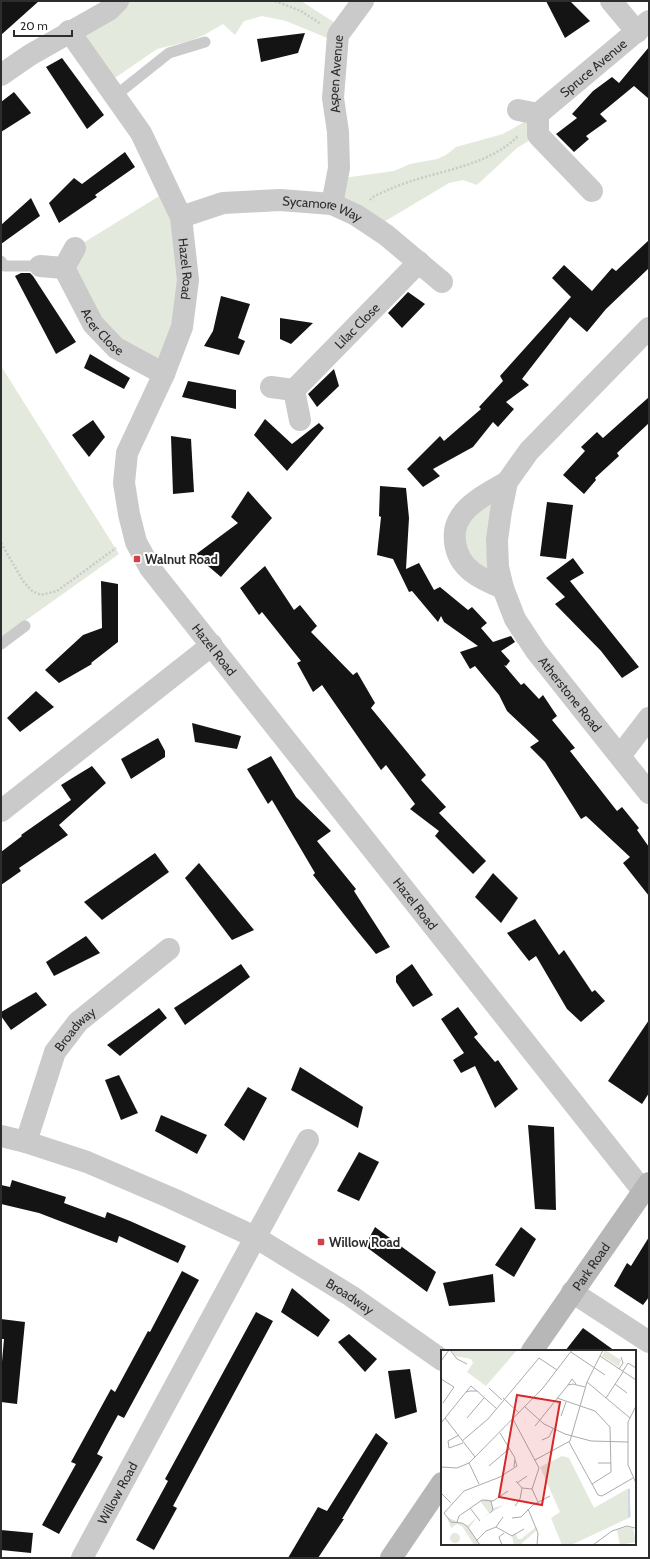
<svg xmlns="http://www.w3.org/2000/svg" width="650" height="1559" font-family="Cabin,sans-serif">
  <rect width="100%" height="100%" fill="#fff"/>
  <g fill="#e3e9dc">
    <polygon points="118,1 301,1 343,28 337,42 286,21 262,16 244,21 235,35 223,24 204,35 190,41 157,49 106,84 69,31"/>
    <polygon points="538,114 538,135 517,148 477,185 463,180 449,183 377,226 332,204 336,179 394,171 410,164 437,159 446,155 456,147 503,134"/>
    <polygon points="169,190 188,280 164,374 116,348 64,268 75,248"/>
    <polygon points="1,366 119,554 1,638"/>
    <polygon points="507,482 503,588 469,570 461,515"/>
  </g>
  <g fill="#141414">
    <polygon points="1,1 39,1 1,35"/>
    <polygon points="546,1 570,1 590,21 565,38"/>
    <polygon points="305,33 298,53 261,62 257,39"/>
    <polygon points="649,47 649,99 634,86 600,114 607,121 586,136 589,139 574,152 556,134 577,118 572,114 593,91 612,77 619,83"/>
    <polygon points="62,58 104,115 87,129 46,67"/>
    <polygon points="14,92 31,113 1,132 1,102"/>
    <polygon points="125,152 135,167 95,195 97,197 59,223 49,203 74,178 82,184"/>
    <polygon points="31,198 40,216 1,244 1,225"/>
    <polygon points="649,240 649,268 606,309 587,332 570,317 522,379 529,385 506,402 514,409 498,427 493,422 473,447 433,469 440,476 423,487 407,469 440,436 444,441 481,409 479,407 503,381 500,376 571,297 552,278 564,265 592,291 612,268 616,271"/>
    <polygon points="21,273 30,273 33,276 76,342 56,354 15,276"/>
    <polygon points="408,292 425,304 402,328 388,313"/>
    <polygon points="221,296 250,304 238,338 245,341 239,355 204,346 213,331"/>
    <polygon points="280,318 313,323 291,344 280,339"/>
    <polygon points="90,354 130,378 124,389 84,368"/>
    <polygon points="334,369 339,386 317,407 308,394"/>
    <polygon points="188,381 236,390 236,409 182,397"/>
    <polygon points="649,397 649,423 617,453 619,456 595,478 596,480 584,494 563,475 585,451 581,447 597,432 603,438"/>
    <polygon points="265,419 292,444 319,423 324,428 287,471 254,435"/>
    <polygon points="93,420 105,437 89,457 72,435"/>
    <polygon points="171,436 191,439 194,492 173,494"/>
    <polygon points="380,486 406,488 409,518 406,569 419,563 434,590 440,587 468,610 472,607 487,623 481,628 493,642 511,636 515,642 501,651 510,661 506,666 504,665 521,685 524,683 539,699 543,695 557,716 552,720 575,748 570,751 617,811 622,807 639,828 637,830 649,847 649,896 623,863 630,857 586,816 581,819 545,762 530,747 539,741 507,711 499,695 475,666 470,669 460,652 478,646 444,622 441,616 438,622 412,591 409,592 393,559 377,555 381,517 379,516"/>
    <polygon points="248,491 272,518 221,577 195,555 238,523 231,517"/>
    <polygon points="547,502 573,505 566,559 540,556"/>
    <polygon points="573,558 584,573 570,581 639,667 622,678 601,651 555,604 565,597 546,578"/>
    <polygon points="265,566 294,610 300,605 317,626 311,632 353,675 357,672 375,703 371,708 426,775 421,780 446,807 439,813 486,861 473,874 435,836 439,831 410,809 415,804 386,765 381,770 322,685 313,692 297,663 301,661 262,612 259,615 240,588"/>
    <polygon points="101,581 118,584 118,642 91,663 92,664 59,683 45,670 83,635 102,628"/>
    <polygon points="36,691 54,707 20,732 7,718"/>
    <polygon points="192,723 241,736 237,749 195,742"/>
    <polygon points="158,738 165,751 165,757 131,779 121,759"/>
    <polygon points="271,756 296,797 331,831 317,841 356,889 354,891 390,947 376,954 354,927 313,875 315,873 272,800 268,804 247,769"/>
    <polygon points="92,766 106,783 59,825 68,835 19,868 21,871 1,885 1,852 22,836 21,835 71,800 61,785"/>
    <polygon points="155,853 169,872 102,920 84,902"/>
    <polygon points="199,863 254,930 232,940 185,878"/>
    <polygon points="493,873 518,898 501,923 475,897"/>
    <polygon points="535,919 559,955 564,950 592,992 595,990 605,1001 581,1022 567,1009 536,956 529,961 507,933"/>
    <polygon points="86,936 100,953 54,976 46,962"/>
    <polygon points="241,964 250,977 185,1025 174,1008"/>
    <polygon points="412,964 433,995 413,1007 396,982 396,976"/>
    <polygon points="36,992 47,1005 11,1030 1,1016 1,1012"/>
    <polygon points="458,1007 478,1034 474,1037 495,1062 498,1060 518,1089 495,1108 475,1066 461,1073 453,1060 464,1053 441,1019"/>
    <polygon points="159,1008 167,1018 120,1056 107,1045"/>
    <polygon points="649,1020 649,1093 642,1104 608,1081"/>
    <polygon points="300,1067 363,1107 358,1128 291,1090"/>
    <polygon points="119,1075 138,1113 121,1120 105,1080"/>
    <polygon points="248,1087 267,1098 244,1141 224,1125"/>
    <polygon points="161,1115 207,1135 197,1154 155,1131"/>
    <polygon points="528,1125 554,1127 556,1210 535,1209"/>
    <polygon points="359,1152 379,1162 359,1201 337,1191"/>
    <polygon points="12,1180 66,1197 64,1203 105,1218 107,1212 130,1221 186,1246 178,1263 119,1236 117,1243 39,1213 1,1204 1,1185 10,1187"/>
    <polygon points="375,1227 436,1272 427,1292 365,1246"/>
    <polygon points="521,1227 536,1239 514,1277 495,1265"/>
    <polygon points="649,1237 649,1297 643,1305 614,1286 627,1263 631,1266"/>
    <polygon points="182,1271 199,1280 124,1418 118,1415 107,1435 97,1454 103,1457 59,1534 42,1525 76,1464 71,1462 111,1389 115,1392 148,1331 150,1332"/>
    <polygon points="493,1274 495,1302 449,1306 443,1283"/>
    <polygon points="292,1288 330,1320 318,1337 281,1312"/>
    <polygon points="256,1312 273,1321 173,1506 177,1508 154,1550 136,1540 168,1481 165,1479"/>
    <polygon points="1,1319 25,1322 17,1404 1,1402 1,1373 4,1339 1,1339"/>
    <polygon points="583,1328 615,1351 565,1351"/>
    <polygon points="349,1334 377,1359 365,1372 338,1342"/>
    <polygon points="410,1369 417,1412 395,1419 388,1371"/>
    <polygon points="376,1433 388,1443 342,1519 344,1519 318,1558 288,1558 318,1507 327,1511"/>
    <polygon points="1,1530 33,1533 31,1553 1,1550"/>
  </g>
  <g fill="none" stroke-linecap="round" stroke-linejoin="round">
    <g stroke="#cacaca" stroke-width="2.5" stroke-dasharray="2 2" stroke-linecap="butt">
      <polyline points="275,1 301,11 321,24"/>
      <path d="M370,200c4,-5 12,-7 18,-10 40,-19 98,-21 130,-54"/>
      <polyline points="1,543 23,581 32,591 41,595 57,591 116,548"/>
    </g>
    <g stroke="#cacaca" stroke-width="11">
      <polyline points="115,96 169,53 205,42"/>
      <polyline points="1,261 4,266 40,266"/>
      <polyline points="1,644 25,626"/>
    </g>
    <g stroke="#cacaca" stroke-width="22">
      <polyline points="611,1 637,32"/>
      <path id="s1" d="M69,31l72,102 40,84 7,63 -6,47 -18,47 -37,79 -3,30 5,31 7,28 14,26 493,623"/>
      <polyline points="1,75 30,55 109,10 118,1"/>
      <polyline points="518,110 538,114 538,135 592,191"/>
      <path id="s2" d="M538,114l111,-93"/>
      <path id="s3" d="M332,204l7,-36 -1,-36 -5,-34 5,-63 25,-34"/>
      <path id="s4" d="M181,217l42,-14 57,-3 52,4 24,11 30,20 56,47"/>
      <polyline points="40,266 64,268 75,248"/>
      <path id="s5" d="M64,268l29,56 23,24 48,26"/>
      <path id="s6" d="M649,328l-120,123 -22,31 -6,29 -4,29 1,27 5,21 12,31 21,32 113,142"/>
      <polyline points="271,387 294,390 300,420"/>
      <path id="s7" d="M294,390l125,-128"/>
      <path d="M503,588c-22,-9 -45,-19 -48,-46 -1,-10 0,-17 6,-26 10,-15 31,-25 46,-34"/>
      <polyline points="620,756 649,718"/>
      <polyline points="1,811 212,645"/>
      <path id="s8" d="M1,1136l25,6 61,20 84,36 84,39 96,59 91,64"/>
      <path id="s9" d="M26,1142l29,-90 23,-30 91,-73"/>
      <polyline points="572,1292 649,1342"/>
      <path id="s10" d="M82,1558l226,-418"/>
    </g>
    <g stroke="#b7b7b7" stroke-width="22">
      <path id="s11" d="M532,1351l117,-168"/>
      <polyline points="391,1558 442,1483"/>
    </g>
  </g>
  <g fill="#d2414a" stroke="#fff" stroke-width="1.5">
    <rect x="133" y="555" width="8" height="8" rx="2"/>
    <rect x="317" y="1238" width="8" height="8" rx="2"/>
  </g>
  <g text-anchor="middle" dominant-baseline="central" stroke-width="4" stroke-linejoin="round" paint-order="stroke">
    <g font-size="13" fill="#2d2d2d" stroke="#fff">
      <text stroke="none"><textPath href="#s2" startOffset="72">Spruce Avenue</textPath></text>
      <text stroke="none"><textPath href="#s3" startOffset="131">Aspen Avenue</textPath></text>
      <text stroke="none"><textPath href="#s4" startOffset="145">Sycamore Way</textPath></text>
      <text stroke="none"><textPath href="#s1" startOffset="270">Hazel Road</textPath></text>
      <text stroke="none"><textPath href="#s7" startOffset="90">Lilac Close</textPath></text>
      <text stroke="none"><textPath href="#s5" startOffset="75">Acer Close</textPath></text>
      <text stroke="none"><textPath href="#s1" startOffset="690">Hazel Road</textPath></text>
      <text stroke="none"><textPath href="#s6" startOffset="444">Atherstone Road</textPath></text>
      <text stroke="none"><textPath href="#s1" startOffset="1014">Hazel Road</textPath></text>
      <text stroke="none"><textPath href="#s9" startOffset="125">Broadway</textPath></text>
      <text stroke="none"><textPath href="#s11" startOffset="103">Park Road</textPath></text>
      <text stroke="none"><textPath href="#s8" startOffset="386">Broadway</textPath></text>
      <text stroke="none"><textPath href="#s10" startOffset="74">Willow Road</textPath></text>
    </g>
    <g font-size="13" font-weight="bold" fill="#2d2d2d" stroke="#fff" text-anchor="start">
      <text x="145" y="559">Walnut Road</text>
      <text x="329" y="1242">Willow Road</text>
    </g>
  </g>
  <g transform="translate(441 1350)">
    <rect width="195" height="195" fill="#fff"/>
    <path d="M10,0h66l-31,36 -19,-14 6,-9 -2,-4 -16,-3zM164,0l16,10 -2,7 -17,-11zM121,106l7,2 25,50 35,-20 2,29 -60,28h-9l-11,-27 9,-6 -20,-45zM45,149l5,2 2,7 11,-3 -24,14 9,-6 -9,-12zM6,167l20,9 10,-9 -8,11 11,17h-6l-12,-19 -5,-2 -6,4zM95,177l1,3 -17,15h-6l-2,-9 3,-3 3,6h3zM186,177l6,1 3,14 -16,3 -3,-15zM9 188a5 5 0 1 1 10 0a5 5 0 1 1-10 0Z" fill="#e3e9dc"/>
    <path fill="none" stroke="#cadbe7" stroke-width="2" d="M188,139v28"/>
    <path fill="none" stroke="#ababab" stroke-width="1" d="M9,0l7,9 10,5M130,2l34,23M159,6l36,24M0,11l8,-11M178,19l4,-6 -2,-6M182,21l5,-8 8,5M0,29l13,8 -11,16M146,32l43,36M174,34l12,9M127,35l4,-6 4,5M48,38l13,12M25,42l5,-6 6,5M62,48l16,15M116,48l38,13 15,16 1,45 -19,12M165,48l17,-26M195,56l-8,16v43l8,18M84,57l19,17 21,10 26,7 37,1M120,66l5,-14M4,68l30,39M26,68l17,-20M72,69l26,49 -7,21 6,13M0,73l25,-31 4,-1h7l20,18M94,76l33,-41 5,-1 12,3M59,83l15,25 -1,9M18,85l-11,6 1,7 14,-5M101,90l7,-3 4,-8M21,91l26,-22 51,-61 18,12M128,92l29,53 4,1 31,-18M94,110l35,-19 17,-59 16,-32M28,113l10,21M157,113h13M48,116l21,-18M0,117l16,1 12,-5 74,-75 29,-38M75,131l6,7 10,1M76,133l10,-7M0,143l10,10M74,156l5,-7 2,-11M29,158l10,13M87,159l10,24 -1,12M3,163l20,-22 36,-14 17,-11 -2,-6M3,163l7,9 11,1 5,3 13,19M49,163l3,-3 -2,-9M71,168l9,-1 12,-12 17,-9M16,172l2,-6 23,-16 11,1 15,-10M55,177l7,-10M35,191l10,-10 10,-4 16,9 12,-7M61,195l-3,-8 5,-4M152,195l19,-14 15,-5 8,2"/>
    <path fill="#d62828" fill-opacity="0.15" stroke="#d62828" stroke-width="2" d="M76,45l43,7 -18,103 -43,-8z"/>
    <rect width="195" height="195" fill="none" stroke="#2d2d2d" stroke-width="2"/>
  </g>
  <rect width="650" height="1559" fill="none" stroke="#2d2d2d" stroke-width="4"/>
  <path d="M14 30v6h58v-6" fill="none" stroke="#2d2d2d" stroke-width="2"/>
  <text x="20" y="30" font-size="12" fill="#2d2d2d" stroke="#ffffff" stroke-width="3" paint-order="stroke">20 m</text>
</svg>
